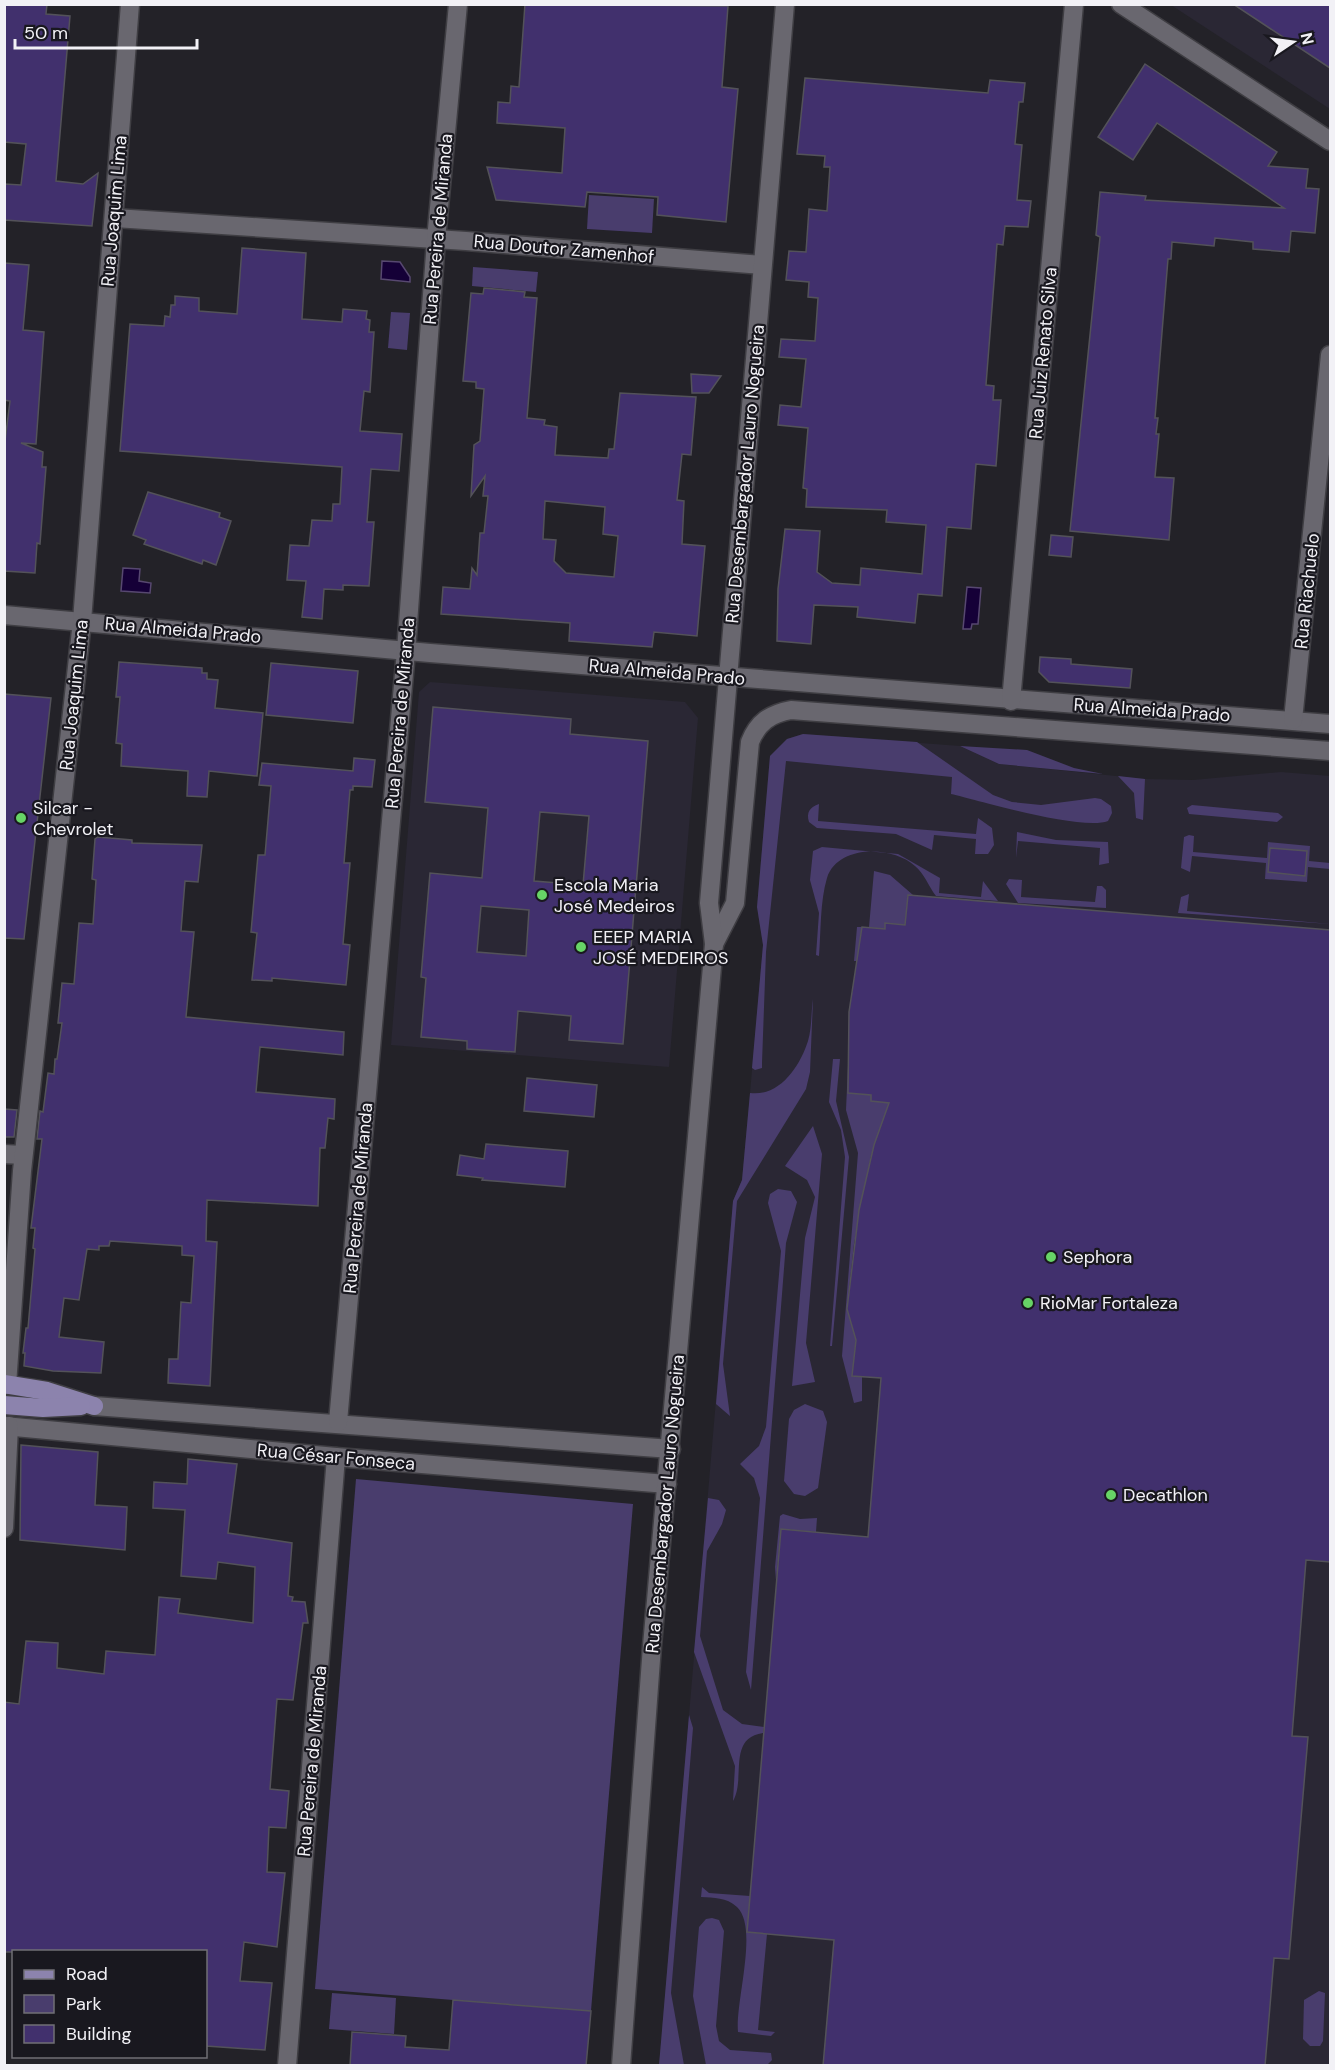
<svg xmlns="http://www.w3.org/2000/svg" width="1335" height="2070" font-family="'DM Sans',sans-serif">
  <rect width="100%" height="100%" fill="#232228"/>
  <g fill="#2a2734">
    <polygon points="1171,5 1330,5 1330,109"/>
    <polygon points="430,682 685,702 698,718 669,1067 391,1045 419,692"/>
    <polygon points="803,734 960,746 999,764 1145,779 1193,780 1281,772 1330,776 1330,2065 659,2066 733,1201 742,1180 750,1093 763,945 757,907 770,756 787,739"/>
  </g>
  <g fill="#493d6d">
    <polygon points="589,195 654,199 652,233 587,229"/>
    <polygon points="473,267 538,272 536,292 472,286"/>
    <polygon points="391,312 410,313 407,350 388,348"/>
    <path d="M803,734l114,8 76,53 19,7 29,3 54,-7 6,1 10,7 1,7 -4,8c-26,10 -127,-20 -157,-27l1,-17 -166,-16 -20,191 -4,111v5l-7,2 -3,-2 11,-123 -6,-38 13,-151 17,-17z"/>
    <polygon points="960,746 1027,750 1074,768 1103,774 999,764"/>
    <polygon points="1118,776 1145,779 1143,820 1136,818 1134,793"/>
    <path d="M819,804l-1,17 158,13 2,-16 14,10 2,17 -6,9h-13l1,-15 -42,-4 -2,15 -36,-16 -79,-6 -8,-6c-3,-10 1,-15 10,-18z"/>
    <polygon points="1192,805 1278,813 1283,817 1277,822 1189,814 1187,808"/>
    <polygon points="1017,832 1056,840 1108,842 1109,863 1099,865 1100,848 1018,841 1016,858"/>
    <polygon points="1189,835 1194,836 1193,852 1267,858 1268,842 1310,846 1309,861 1330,863 1330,869 1308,867 1307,882 1265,879 1266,863 1192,856 1190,872 1181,868 1184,837"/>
    <path d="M822,847l76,7 42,24 -1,15 42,4 2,-16 15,20 -62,-5c-7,-9 -12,-23 -21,-30 -22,-20 -77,-22 -88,12 -7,23 -6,53 -8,78l-3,-1 3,-42 -9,-33 3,-29z"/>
    <polygon points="874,871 890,875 913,895 908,895 905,925 885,929 858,956 857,961 854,961 857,927 869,927"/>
    <polygon points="1009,879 1022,880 1021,897 1095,902 1097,886 1102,886 1106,890 1106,908 1018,903 1006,884"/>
    <polygon points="1189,894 1187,911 1330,924 1178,913 1181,897"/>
    <path d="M813,999l-3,73 -4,17 -69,112 -14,163 7,52 -14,-12 17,-203 9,-21 8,-87c30,4 50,-27 58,-52 4,-13 3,-29 5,-42z"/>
    <polygon points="833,1059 840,1059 836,1101 849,1157 832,1346 830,1346 845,1157 841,1130 829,1102"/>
    <polygon points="848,1065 851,1065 849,1093 871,1095 891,1103 871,1156 854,1244 847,1309 856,1340 852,1376 862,1377 862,1401 854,1403 842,1356 858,1153 846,1110"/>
    <polygon points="813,1126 822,1154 806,1343 815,1382 792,1386 805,1238 815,1197 807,1180 785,1166"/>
    <polygon points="778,1189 791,1191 797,1202 786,1243 751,1690 746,1672 760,1498 754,1478 740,1464 759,1446 766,1427 781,1251 768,1203 770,1194"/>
    <polygon points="805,1404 823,1411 827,1422 818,1488 805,1496 794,1494 784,1481 789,1419 794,1410"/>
    <polygon points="356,1479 633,1504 591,2011 315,1989"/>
    <path d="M708,1498l11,2 7,10 -4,14 -15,27 -7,85 23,74 19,14 22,3 -1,6c-36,5 -17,46 -30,68l2,-35 -41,-114z"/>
    <polygon points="783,1514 800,1519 817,1518 816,1532 781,1529 776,1581 775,1567 780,1516"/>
    <polygon points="689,1715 693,1728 671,1993 684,2065 659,2065"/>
    <path d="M702,1887l7,6 41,3 -3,36 20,2 -9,96 17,2 -4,4 -33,-4c-3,-30 21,-104 -1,-125 -11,-10 -23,-9 -36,-10z"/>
    <polygon points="712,1918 719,1920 724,1931 716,2026 719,2041 730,2050 771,2053 772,2060 767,2065 706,2065 693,1996 699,1927 706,1919"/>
    <polygon points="1319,1991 1325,1993 1323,2041 1320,2046 1310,2046 1303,2039 1304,2000"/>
    <polygon points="332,1993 396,1998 394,2034 329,2029"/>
  </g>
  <g fill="#150037" stroke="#574870" stroke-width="1.5">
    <polygon points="382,261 400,262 410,277 410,282 381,279"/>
    <polygon points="123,568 140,569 139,581 151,583 150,593 121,591"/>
    <polygon points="967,587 981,588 978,624 972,624 971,629 963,629"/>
  </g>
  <g fill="#41306d" stroke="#535259" stroke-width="1.5" fill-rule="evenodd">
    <polygon points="4,4 47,4 46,14 70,16 56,181 83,184 98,173 92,226 4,220 5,184 21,185 26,144 4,142"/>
    <polygon points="525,4 728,6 722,87 738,89 726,222 657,215 658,197 587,192 585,207 496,200 487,167 562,173 565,128 497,123 498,102 510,103 511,86 519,87"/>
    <polygon points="1233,4 1330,4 1330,68"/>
    <polygon points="1145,64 1277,152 1268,166 1308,169 1306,188 1319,189 1315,233 1291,231 1289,252 1253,249 1253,242 1215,238 1214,246 1172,242 1171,259 1168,259 1155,418 1158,418 1156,434 1159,434 1155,477 1174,478 1169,540 1070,531 1100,237 1096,235 1100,192 1146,196 1145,200 1284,208 1157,123 1133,160 1098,137"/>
    <polygon points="805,78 988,93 990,80 1025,83 1023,102 1019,102 1015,144 1022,145 1017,200 1031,201 1028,227 1005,226 1003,245 997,244 986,385 994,386 993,400 1001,400 996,466 976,464 971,529 947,527 942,596 918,594 915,623 857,617 858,607 814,605 811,644 777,641 778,589 785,529 820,531 817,572 832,583 860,585 861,568 922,574 926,525 886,522 887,510 806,507 807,489 803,488 808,428 778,425 780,405 801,407 806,359 779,357 781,339 815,341 818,298 808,297 809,282 786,280 789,251 806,252 809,209 827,211 830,167 824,167 825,156 797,154"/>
    <polygon points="242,248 306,253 302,319 342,322 343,309 367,311 366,319 370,320 369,332 374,332 370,392 364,391 360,431 402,434 399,471 371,469 367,522 374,522 369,586 343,585 343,590 324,589 322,619 302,617 306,581 287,580 290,545 309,546 312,520 332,521 333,504 340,504 342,467 120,451 130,324 164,326 165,316 170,317 171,305 175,305 175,296 199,298 199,311 237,314"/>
    <polygon points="4,263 29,265 23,330 44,332 36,444 21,443 43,452 42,467 46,467 40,544 37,543 35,573 4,571 4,449 10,401 4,400"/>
    <path d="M484,288l41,4 -1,5 13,1 -10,120 18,2 -1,5 13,2 -2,28 53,3 1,-9h5l6,-56 76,4 -5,58 -9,-1 -5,46 7,1 -2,43 23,2 -8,90 -43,-4 -2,15 -83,-6 1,-18 -129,-9 2,-27 27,2 2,-21 5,7 3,-42h4l4,-37h-5l2,-20 -14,20 3,-51 6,-4 4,-52 -8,-1v-6l-13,-1 8,-88 12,1zM545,501l60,6 -2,27 15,2 -4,41 -48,-4 -12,-12 2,-21 -13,-1z"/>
    <polygon points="691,374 721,376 709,393 692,393"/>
    <polygon points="148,492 220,513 219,517 231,521 216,565 203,560 202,564 144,544 146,540 133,535"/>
    <polygon points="1051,535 1073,537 1071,557 1049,555"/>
    <polygon points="1040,657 1071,659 1071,664 1132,669 1130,688 1049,682 1039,672"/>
    <polygon points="119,662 202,668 202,673 207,673 207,679 218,680 215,708 263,713 257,776 209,771 207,797 187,796 188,771 121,766 122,744 116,743 120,697 116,697"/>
    <polygon points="271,663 358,671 353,723 266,715"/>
    <polygon points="4,694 51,698 24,939 4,938"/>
    <path d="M433,707l138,12 -1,15 78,7 -25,303 -54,-4 2,-24 -53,-5 -3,41 -48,-3v-8l-46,-4 5,-59 -5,-1 9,-104 52,5 6,-70 -63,-6zM540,812l49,4 -6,69 -49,-4zM481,906l48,4 -3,46 -49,-4z"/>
    <polygon points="354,758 375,760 372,787 353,786 353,790 350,790 344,863 350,863 343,944 350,945 346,985 272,978 272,981 252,980 257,933 251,932 258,855 265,855 271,786 259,785 262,763 353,771"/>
    <polygon points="98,837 132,840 132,843 202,845 198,882 185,881 181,931 194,932 186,1017 344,1032 343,1055 260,1047 256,1092 335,1099 334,1119 328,1118 325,1148 320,1148 318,1206 207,1200 206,1241 217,1242 210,1386 168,1383 169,1359 178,1359 181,1302 191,1303 194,1256 182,1255 182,1246 110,1241 109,1246 99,1246 99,1250 87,1249 79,1300 64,1298 59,1337 104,1342 101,1373 53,1371 24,1366 25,1353 23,1353 26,1328 28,1328 35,1249 33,1248 35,1228 31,1228 42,1139 37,1139 40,1111 43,1112 48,1073 54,1074 55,1059 57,1059 62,1023 58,1023 62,983 74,984 79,923 93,924 96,880 92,879 95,839"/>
    <polygon points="1270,848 1307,851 1305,876 1268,872"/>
    <polygon points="908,895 1330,930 1330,1562 1306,1560 1292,1736 1308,1737 1289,1959 1274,1958 1265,2066 823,2066 834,1940 747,1932 781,1529 868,1537 881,1378 852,1376 856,1340 847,1309 859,1210 874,1145 889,1103 871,1101 871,1095 848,1093 849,1012 862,927 885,929 885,923 905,925"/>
    <polygon points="527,1078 597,1085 594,1117 524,1111"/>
    <polygon points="4,1109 17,1110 14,1137 4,1137"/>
    <polygon points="486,1144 568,1151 565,1187 482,1180 483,1178 457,1175 460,1155 484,1159"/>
    <polygon points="21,1445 98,1452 95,1505 127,1507 125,1550 20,1540"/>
    <polygon points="188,1459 237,1464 228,1533 292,1543 288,1596 293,1597 292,1601 305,1602 308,1623 303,1623 293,1700 277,1699 270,1789 289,1791 286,1828 269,1827 267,1872 285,1873 277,1947 244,1942 240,1981 272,1983 265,2050 206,2046 206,1952 4,1952 4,1702 19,1704 26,1641 58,1643 57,1668 104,1674 106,1651 155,1655 159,1597 180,1599 178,1613 253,1623 255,1567 218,1562 216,1579 181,1576 185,1510 153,1508 154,1482 187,1484"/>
    <polygon points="453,2000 591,2011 586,2066 350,2066 352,2032 406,2036 405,2047 449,2050"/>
  </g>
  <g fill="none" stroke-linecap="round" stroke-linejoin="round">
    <defs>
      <g id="minor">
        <polyline points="1121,4 1330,141"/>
        <polyline points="115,218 466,241 762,265"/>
        <polyline points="4,615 430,653 1330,724"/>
        <polyline points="1011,701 1074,4"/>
        <polyline points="1293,720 1330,355"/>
        <path d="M714,944l21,-41 15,-161c8,-20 20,-28 41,-32l539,41"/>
        <polyline points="4,1154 23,1155"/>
        <polyline points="7,1385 22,1171 82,621 130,4"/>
        <polyline points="94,1406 671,1449"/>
        <polyline points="338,1422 406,651 436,240 458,4"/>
        <polyline points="4,1426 336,1457 667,1484"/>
        <polyline points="4,1528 9,1426"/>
        <polyline points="287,2066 336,1457"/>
        <polyline points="621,2066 652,1646 714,944 709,903 785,4"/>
      </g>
      <g id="major">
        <polyline points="4,1384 47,1391 94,1406"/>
        <polyline points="4,1405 43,1408 81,1406"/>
      </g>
    </defs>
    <use href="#minor" stroke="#3f3e43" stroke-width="21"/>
    <use href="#major" stroke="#3f3e43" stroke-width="21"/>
    <use href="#minor" stroke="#69676f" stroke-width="18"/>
    <use href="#major" stroke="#8c83ad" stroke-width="18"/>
  </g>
  <g fill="#67d466" stroke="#19181f" stroke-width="2">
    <circle cx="21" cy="818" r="6"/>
    <circle cx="542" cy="895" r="6"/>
    <circle cx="581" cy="947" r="6"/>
    <circle cx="1051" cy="1257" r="6"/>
    <circle cx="1028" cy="1303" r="6"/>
    <circle cx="1111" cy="1495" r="6"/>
  </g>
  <g text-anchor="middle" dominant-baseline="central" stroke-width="4.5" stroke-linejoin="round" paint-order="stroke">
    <g font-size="18" fill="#f2f1f6" stroke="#19181f">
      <text transform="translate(114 211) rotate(-85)">Rua Joaquim Lima</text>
      <text transform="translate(438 229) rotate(-85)">Rua Pereira de Miranda</text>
      <text transform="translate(564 249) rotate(5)">Rua Doutor Zamenhof</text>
      <text transform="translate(1043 353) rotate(-85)">Rua Juiz Renato Silva</text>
      <text transform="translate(745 474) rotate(-85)">Rua Desembargador Lauro Nogueira</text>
      <text transform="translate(1307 591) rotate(-84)">Rua Riachuelo</text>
      <text transform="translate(183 630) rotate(5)">Rua Almeida Prado</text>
      <text transform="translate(667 672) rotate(5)">Rua Almeida Prado</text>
      <text transform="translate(74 695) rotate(-84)">Rua Joaquim Lima</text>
      <text transform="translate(1152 710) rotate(4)">Rua Almeida Prado</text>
      <text transform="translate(400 713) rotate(-85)">Rua Pereira de Miranda</text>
      <text transform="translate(358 1198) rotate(-85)">Rua Pereira de Miranda</text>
      <text transform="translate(336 1457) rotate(5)">Rua César Fonseca</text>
      <text transform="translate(665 1504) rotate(-85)">Rua Desembargador Lauro Nogueira</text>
      <text transform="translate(312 1761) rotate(-85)">Rua Pereira de Miranda</text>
    </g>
    <g font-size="18" fill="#f2f1f6" stroke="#19181f" text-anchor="start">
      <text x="33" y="808">Silcar -<tspan x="33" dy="21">Chevrolet</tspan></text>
      <text x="554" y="885">Escola Maria<tspan x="554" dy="21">José Medeiros</tspan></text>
      <text x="593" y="937">EEEP MARIA<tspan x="593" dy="21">JOSÉ MEDEIROS</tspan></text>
      <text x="1063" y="1257">Sephora</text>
      <text x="1040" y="1303">RioMar Fortaleza</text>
      <text x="1123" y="1495">Decathlon</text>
    </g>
  </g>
  <rect width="1335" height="2070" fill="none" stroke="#f2f1f6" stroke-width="12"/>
  <rect x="12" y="1950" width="195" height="108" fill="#19181f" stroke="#706f75" stroke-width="1.5"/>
  <rect x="24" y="1970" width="30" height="9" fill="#8c83ad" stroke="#706f75" stroke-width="1.5"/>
  <text x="66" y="1980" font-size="18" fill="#f2f1f6">Road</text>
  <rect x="24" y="1995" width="30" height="18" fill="#493d6d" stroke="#706f75" stroke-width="1.5"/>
  <text x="66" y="2010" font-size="18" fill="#f2f1f6">Park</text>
  <rect x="24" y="2025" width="30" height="18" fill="#41306d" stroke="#706f75" stroke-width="1.5"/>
  <text x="66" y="2040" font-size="18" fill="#f2f1f6">Building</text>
  <g transform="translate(1293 42) rotate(77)" stroke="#19181f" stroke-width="4.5" paint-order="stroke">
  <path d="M0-4.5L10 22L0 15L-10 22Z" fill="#f2f1f6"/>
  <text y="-9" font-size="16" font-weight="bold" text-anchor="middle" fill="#f2f1f6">N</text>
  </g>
  <path d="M15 39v9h182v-9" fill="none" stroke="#f2f1f6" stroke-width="3"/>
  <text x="24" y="39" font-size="18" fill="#f2f1f6" stroke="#19181f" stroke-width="4.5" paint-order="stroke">50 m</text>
</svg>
